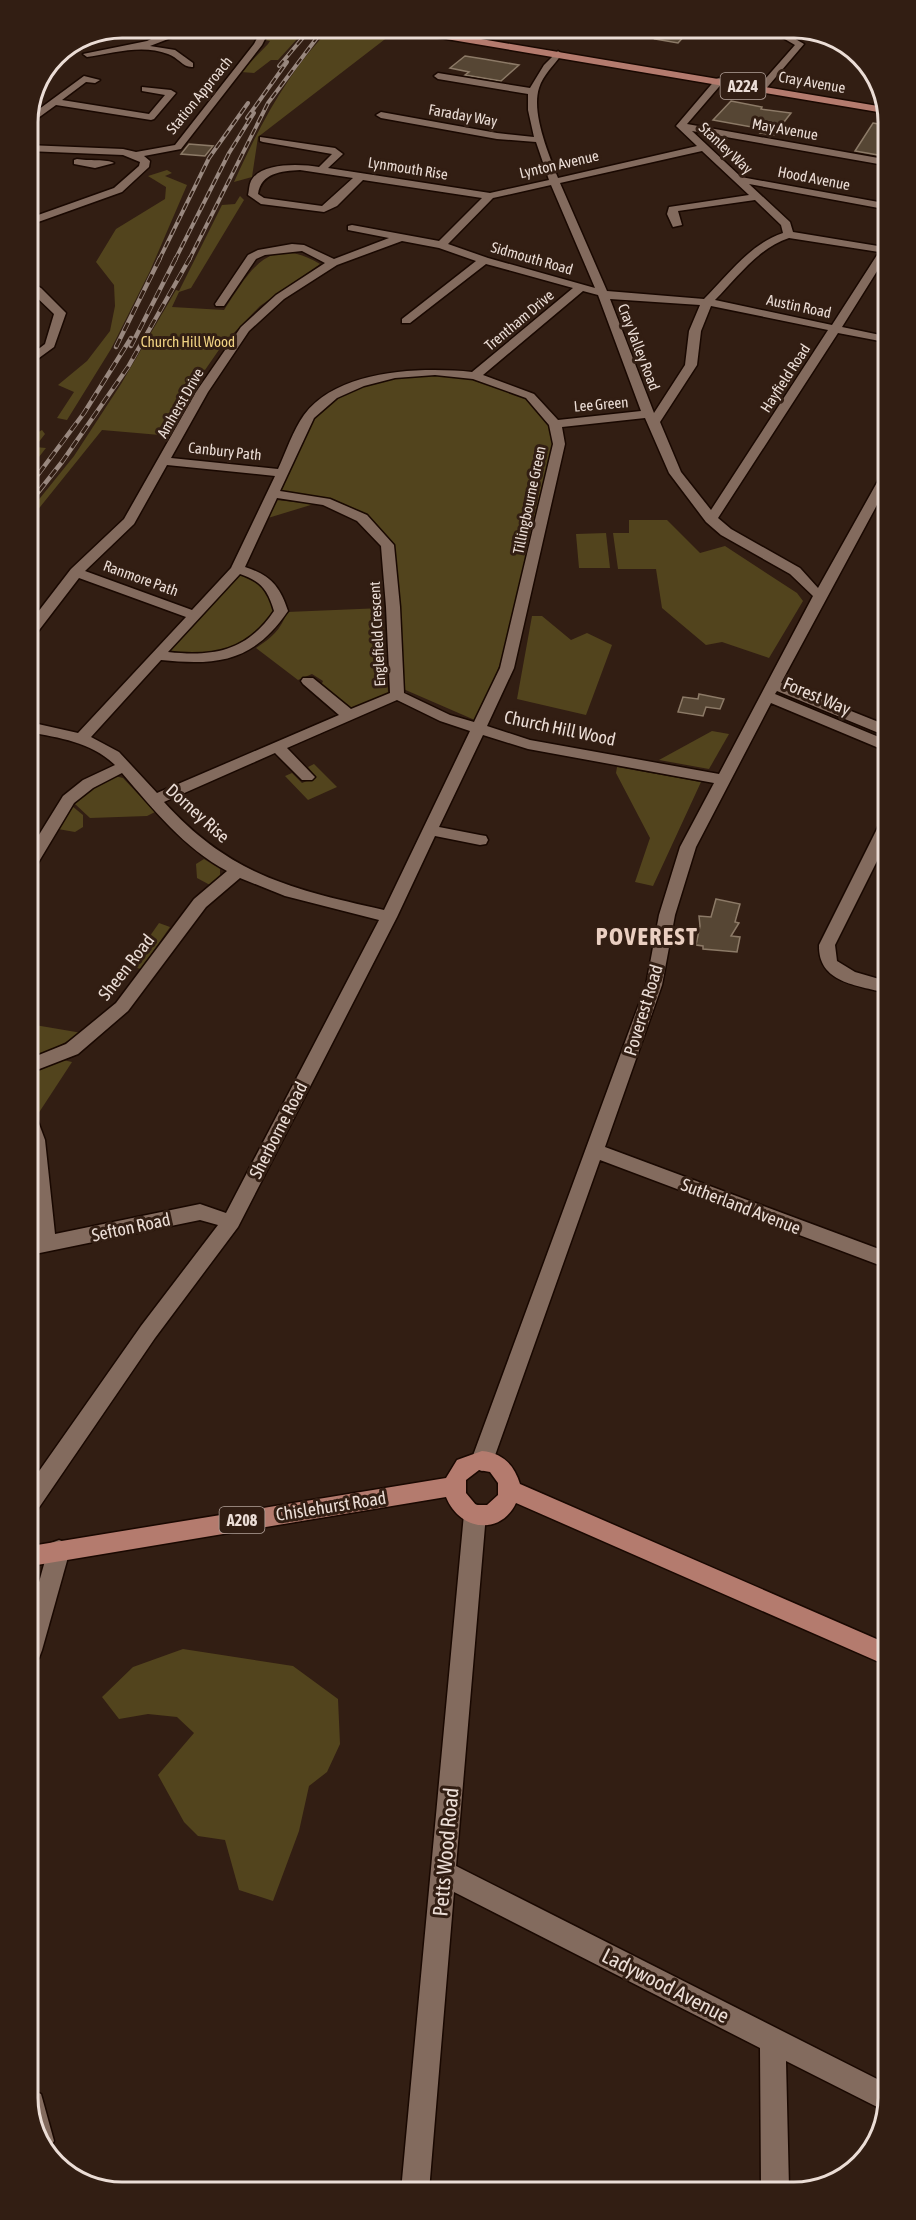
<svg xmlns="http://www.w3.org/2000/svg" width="916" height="2220" font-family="'Asap Condensed',sans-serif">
  <rect width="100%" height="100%" fill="#321e13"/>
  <g fill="#52441d">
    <polygon points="278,27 308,27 278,60 271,60 254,73 241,72 268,44 270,41 265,40"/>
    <path d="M332,27l61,6 -135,104 -6,40 -18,5c25,-55 54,-112 98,-155z"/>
    <polygon points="167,170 172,173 165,176 187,185 150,271 111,349 67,420 57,418 74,392 58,385 87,361 110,331 115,306 114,285 96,262 116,229 165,199 166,187 148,176"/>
    <path d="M240,196l4,4 -53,88 -12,4 -7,15 52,3c26,-39 44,-77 96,-46l-60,42 -37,38 -63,91 -58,-5 -74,92v-9l46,-57 47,-72 55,-94 3,1 43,-86 13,-1z"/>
    <path d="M434,374c35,4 92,10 113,43 4,6 6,16 8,23 -21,95 -37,192 -78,281l-76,-33 -11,-145 -23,-25 -90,-27 36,-74 29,-23 22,-10 33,-7z"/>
    <polygon points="42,430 45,434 35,447 46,448 28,471 28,438"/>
    <polygon points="276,500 314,504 268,518"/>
    <polygon points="629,520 667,520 700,553 725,546 797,593 803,601 769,658 722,642 706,645 662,608 656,569 618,569 613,533 629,533"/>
    <polygon points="606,533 610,568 579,568 576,534"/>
    <polygon points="240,574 262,582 275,604 272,617 265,629 237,647 202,655 169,652"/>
    <path d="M383,608l5,85 -39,16 -29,-21 3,-7 -11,-7 -14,6 -42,-32c15,-10 25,-18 31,-36z"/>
    <polygon points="532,616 542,616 571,640 587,633 612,645 586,715 517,699"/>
    <polygon points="712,731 729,734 709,769 659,760"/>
    <polygon points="314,764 337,787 308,800 285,776 292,773 302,783 316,777 308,767"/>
    <polygon points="617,767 701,782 653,886 635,882 650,838 616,773"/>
    <polygon points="115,776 123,778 155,812 147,816 90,818 75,804 92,788"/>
    <polygon points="72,806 83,815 83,827 75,832 58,829"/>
    <polygon points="204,859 220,869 220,876 210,885 197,878 196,864"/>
    <polygon points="159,923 170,927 141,969 129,966"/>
    <polygon points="29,1024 82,1033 55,1048 29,1058"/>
    <polygon points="63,1060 72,1062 38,1114 29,1090 29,1075"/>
    <polygon points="183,1649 293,1666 338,1699 340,1744 327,1772 309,1786 299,1831 273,1901 239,1890 225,1840 198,1836 184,1822 158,1775 194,1733 177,1717 148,1714 119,1719 102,1697 133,1667"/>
  </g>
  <g fill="#564634" stroke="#8c7a67" stroke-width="1.5">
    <polygon points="666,28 688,32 678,43 655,39"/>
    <polygon points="465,56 484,59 519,65 501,81 465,75 469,72 450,68"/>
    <polygon points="731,101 762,107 761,109 791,113 774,135 760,133 763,129 713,120"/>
    <polygon points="873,123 884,125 884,156 855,151"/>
    <polygon points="189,144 213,146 205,156 181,154"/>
    <polygon points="699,694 724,699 720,709 706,707 703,716 678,712 683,697 698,699"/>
    <polygon points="716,899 740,904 735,922 739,923 731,936 740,937 737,952 703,949 703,946 696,945 700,926 699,916 711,917"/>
  </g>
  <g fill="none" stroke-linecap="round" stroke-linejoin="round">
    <defs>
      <g id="minor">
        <path d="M177,27h10l-11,9 -26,10 25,4 18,13v4c-10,1 -15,-10 -25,-13 -26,-10 -54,-1 -81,3l-4,-3 64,-13z"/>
        <polygon points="263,27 271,27 262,45 181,149 144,156 150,161 149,167 122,192 27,226 27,219 114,188 139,166 140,162 123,155 27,151 27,145 123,149 136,152 175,145 254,44"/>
        <polygon points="764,27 775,27 804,44 764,91 758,91 758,87 795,45"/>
        <path d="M558,51l4,3c-8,11 -19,21 -23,34 -8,25 10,67 19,90l139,-32 -21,-20 40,-47 3,-1 5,3 -37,43 197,35v6l-192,-34 49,46 143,26v6l-135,-25 41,38 3,10 91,15v13l-42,67 43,9v6l-47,-9 -120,185 13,11 69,39 18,20 61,-109 6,-4v15l-104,193 105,42v11l-109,-45 -2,3 111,46v11l-115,-48 -75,144 -21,68 -13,70 -57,162 282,105v16l-287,-108 -107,301 -4,7 -7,3 -7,-3 -4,-7 175,-476 13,-70 21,-68 34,-64 -186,-34 -45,-14 -44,92 41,8 6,1 2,4 -2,4 -6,1 -45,-9 -38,81 -159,310 -83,111 -117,171 -8,3v-28l111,-158 77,-101 -18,-5 -170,35v-16l6,-1 -6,-68v-56l6,2 9,24 10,94 145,-30 26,9 153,-293 -94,-24 -45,-18 -34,29 -78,104 -50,43 -49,19v-14l37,-15 50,-41 78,-104 33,-28c-43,-23 -73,-61 -105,-98l-29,15 -19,15 -39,65 -6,1v-18l34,-55 20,-16 32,-15c-24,-23 -55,-27 -86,-33v-10l49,11 108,-116 -107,-39 -46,60 -5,1v-14l43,-56 53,-50 72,-127 45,-65 35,-32 49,-32 -23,-12 -37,4 -9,4 -32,47h-8l-1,-2 33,-49 10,-5 34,-6 12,1 30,14 55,-21 -41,-8v-4l4,-1 87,16 43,-43 -119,-18 -26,26 -13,6 -63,-8 -13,-9c1,-4 1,-10 3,-14 10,-19 50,-17 68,-14l13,-13 -69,-12 -3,-1v-4l75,11 8,6 -15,14 162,25 59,-13 -13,-38 -39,-3 -116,-21 -5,-3 5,-3 116,21 37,4 -6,-27v-16l-90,-15 -4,-3 4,-3 92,15 14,-23zM702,151l47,44 -80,12 -2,7 6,13 9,-2 -4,-14 77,-11 26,25 2,8c-33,11 -55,42 -79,66l-97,-8 -47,-108zM300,170l53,8 -31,28 -58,-8 -6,-4c3,-21 23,-23 42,-24zM551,185l44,103 -107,-30 -40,-14 45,-46zM789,238l90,14 -47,73 -117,-25c22,-22 43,-52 74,-62zM402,241l37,7 37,13 -74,58v4h8l76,-59 87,24 -101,84c-50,-5 -134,-3 -168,43 -11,15 -18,37 -26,54l-107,-11 37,-66 41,-61 35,-32 53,-34zM583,291l15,4 43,116 -83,9 -24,-26 -51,-19zM610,299l90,6 -11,26 -4,34 -31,48zM711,306l117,24 -117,180 -30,-38 -21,-50 37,-57 4,-34zM435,375l38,4 53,19 23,27 4,19 -53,224 -26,54 -24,-7 -46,-22 -4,-86 -6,-62 -27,-30 -37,-16 -50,-8 34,-73 23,-20 27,-12 31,-8zM645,418l24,55 37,49 15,13 69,39 23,22 -94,178 -189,-34 -43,-14 27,-58 51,-224 -3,-17zM167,465l108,11 -44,92 -39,42 -107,-39 49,-47zM277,498l46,7 34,16 24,25 5,61 4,86 -39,16 -38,-31h-10l-2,3 2,3 36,31 -182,78 -38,-41 -28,-15 70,-77c58,6 93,1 127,-49 -8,-25 -18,-36 -43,-44zM240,574c21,7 28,16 34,37 -27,40 -60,46 -106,41zM397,700l43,21 30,10 -86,179c-93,-21 -154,-35 -220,-108l111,-49 27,27h10l3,-3 -3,-3 -25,-26z"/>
        <polygon points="84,76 100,80 95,83 86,82 62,100 149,114 165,95 142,91 142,87 171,90 176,93 154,119 151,120 56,105 27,126 27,118"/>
        <path d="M77,159c10,2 31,0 37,4l-19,5 -21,-4v-4z"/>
        <polygon points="28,281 41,288 66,313 54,347 28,366 28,357 45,344 54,314 28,289"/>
        <path d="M886,822v21l-51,102 2,16 18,11 31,9v12c-29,-8 -68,-10 -67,-48l59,-118z"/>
        <polygon points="475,1504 483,1507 486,1514 456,1866 889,2085 889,2099 885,2111 786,2061 789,2188 761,2188 760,2048 454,1892 429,2191 401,2191 464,1514 467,1507"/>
        <polygon points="59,1540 67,1543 70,1550 42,1650 39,1658 31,1661 31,1611 48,1550 51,1543"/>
        <polygon points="32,2090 41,2094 54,2141 48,2151 32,2128"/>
      </g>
      <g id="major">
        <polygon points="375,27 397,27 481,39 884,107 884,113"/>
        <path d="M482,1451c20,2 32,13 38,33l368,160v22l-372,-163c-16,34 -57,27 -70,-6l-415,69v-20l415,-68 11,-18zM479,1470l11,2 8,11v12l-11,10h-11l-10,-12v-13z"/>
      </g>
    </defs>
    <use href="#minor" stroke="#190801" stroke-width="3"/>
    <use href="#major" stroke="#190801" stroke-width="3"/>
    <use href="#minor" fill="#836b5e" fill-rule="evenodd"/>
    <use href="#major" fill="#b47b6e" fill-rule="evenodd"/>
    <defs>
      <g id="rail-far1">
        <polyline points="279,66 312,27"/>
        <polyline points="247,118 287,62"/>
        <polyline points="159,260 209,158 248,103"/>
        <polyline points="175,260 229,153 254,113"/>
        <polyline points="189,260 268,103 325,27"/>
      </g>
      <g id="rail">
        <polyline points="131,346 176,258"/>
        <polyline points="116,347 160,258"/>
        <polyline points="28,488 84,413 131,338"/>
        <polyline points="28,505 62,462 128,367 190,258"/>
      </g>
    </defs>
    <use href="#rail-far1" stroke="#99887f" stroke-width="4"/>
    <use href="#rail" stroke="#99887f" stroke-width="4.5"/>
    <use href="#rail-far1" stroke="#321e13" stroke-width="2" stroke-dasharray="7" stroke-linecap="butt"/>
    <use href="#rail" stroke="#321e13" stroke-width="3" stroke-dasharray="9" stroke-linecap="butt"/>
  </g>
  <g text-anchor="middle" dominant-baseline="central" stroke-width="6" stroke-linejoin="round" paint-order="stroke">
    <g font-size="15" fill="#ebddd6" stroke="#321e13">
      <text transform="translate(812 82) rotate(10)">Cray Avenue</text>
      <text transform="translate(199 95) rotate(-51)">Station Approach</text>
      <text transform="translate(463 115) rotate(10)">Faraday Way</text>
      <text transform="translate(785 129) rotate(10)">May Avenue</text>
      <text transform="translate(726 148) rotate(43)">Stanley Way</text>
      <text transform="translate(559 164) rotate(-13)">Lynton Avenue</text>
      <text transform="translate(408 168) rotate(9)">Lynmouth Rise</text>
      <text transform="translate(814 178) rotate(11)">Hood Avenue</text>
      <text transform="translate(532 258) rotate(16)">Sidmouth Road</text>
      <text transform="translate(799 306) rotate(12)">Austin Road</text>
      <text transform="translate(519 320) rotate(-40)">Trentham Drive</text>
      <text transform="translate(639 347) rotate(69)">Cray Valley Road</text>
      <text transform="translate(785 378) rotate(-57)">Hayfield Road</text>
      <text transform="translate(180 403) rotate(-60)">Amherst Drive</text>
      <text transform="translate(601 404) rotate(-5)">Lee Green</text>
      <text transform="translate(225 451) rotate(6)">Canbury Path</text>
      <text transform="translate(529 500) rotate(-78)">Tillingbourne Green</text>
      <text transform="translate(141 578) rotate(20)">Ranmore Path</text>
      <text transform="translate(377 634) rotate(-93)">Englefield Crescent</text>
    </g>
    <g font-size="15" fill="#f0d283" stroke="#321e13">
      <text x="188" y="341">Church Hill Wood</text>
    </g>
    <g fill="#321e13" stroke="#b4a49c" stroke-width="1.5">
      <rect x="720.5" y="73" width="45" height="26" rx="4.5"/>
      <rect x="219.5" y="1507" width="45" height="26" rx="4.5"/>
    </g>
    <g font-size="16" font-weight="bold" fill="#ebddd6">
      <text x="743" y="86">A224</text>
      <text x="242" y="1520">A208</text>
    </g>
    <g font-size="18" fill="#ebddd6" stroke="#321e13">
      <text transform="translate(817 696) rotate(23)">Forest Way</text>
      <text transform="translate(560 728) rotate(12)">Church Hill Wood</text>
      <text transform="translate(198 813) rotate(42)">Dorney Rise</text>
      <text transform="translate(126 967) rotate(-52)">Sheen Road</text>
      <text transform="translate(643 1010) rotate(-73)">Poverest Road</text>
      <text transform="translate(278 1130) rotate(-63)">Sherborne Road</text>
      <text transform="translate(741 1206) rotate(21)">Sutherland Avenue</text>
      <text transform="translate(131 1227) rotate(-12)">Sefton Road</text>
      <text transform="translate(331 1506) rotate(-9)">Chislehurst Road</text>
    </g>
    <g font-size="21" fill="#ebddd6" stroke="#321e13">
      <text transform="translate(445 1852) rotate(-85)">Petts Wood Road</text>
      <text transform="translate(666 1985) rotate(27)">Ladywood Avenue</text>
    </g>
    <g font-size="24" font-weight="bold" letter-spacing="1.5" fill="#eacfc1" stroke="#321e13">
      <text x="647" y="936">POVEREST</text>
    </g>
  </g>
  <path d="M0 0H916V2220H0ZM122 38H794A84 84 0 0 1 878 122V2098A84 84 0 0 1 794 2182H122A84 84 0 0 1 38 2098V122A84 84 0 0 1 122 38Z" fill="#321e13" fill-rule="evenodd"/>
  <path fill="none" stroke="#ebddd6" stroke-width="3" d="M122 38H794A84 84 0 0 1 878 122V2098A84 84 0 0 1 794 2182H122A84 84 0 0 1 38 2098V122A84 84 0 0 1 122 38Z"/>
</svg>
